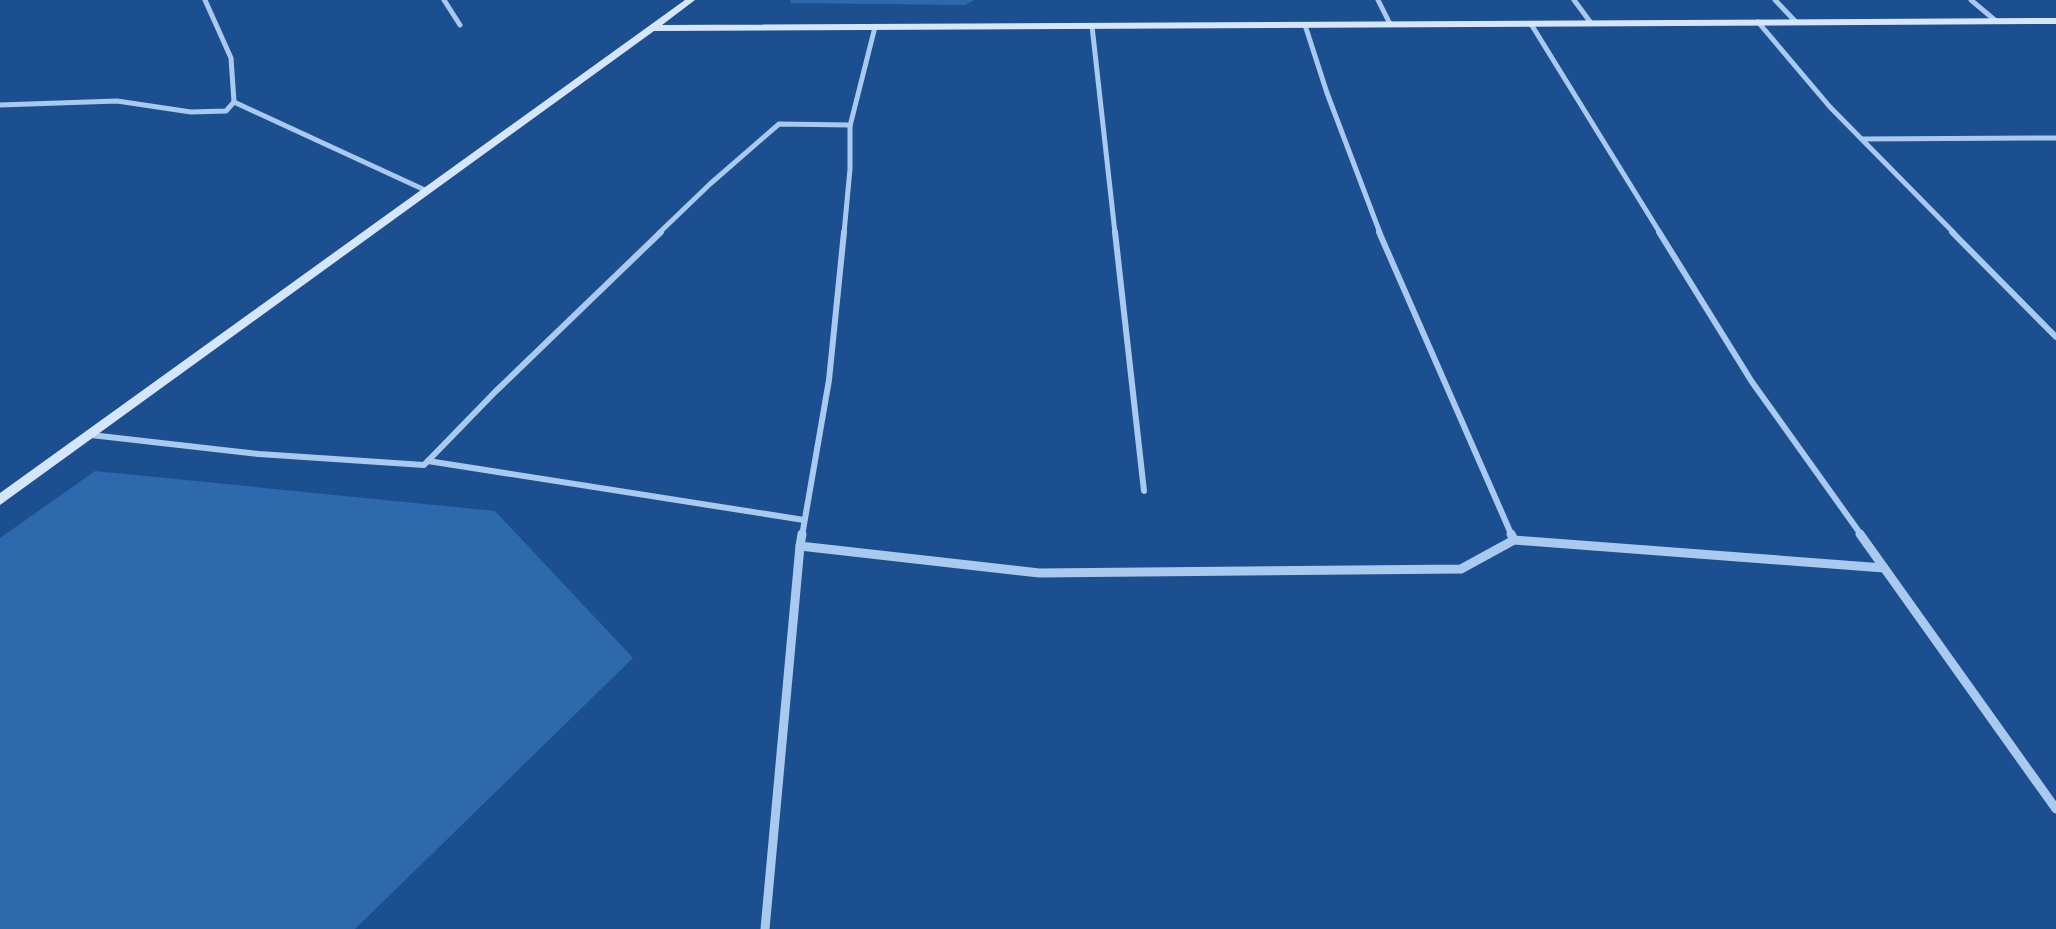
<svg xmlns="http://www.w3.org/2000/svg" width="2056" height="929" font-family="Montserrat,sans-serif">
  <rect width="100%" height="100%" fill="#1b4f8f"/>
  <g fill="#2e69ad">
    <polygon points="791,0 974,0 965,5 790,3"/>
    <polygon points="95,471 495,511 633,658 355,929 0,929 0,538"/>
  </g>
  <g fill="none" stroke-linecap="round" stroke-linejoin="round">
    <g stroke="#a9c9ee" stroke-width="5">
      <polyline points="205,0 231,58 234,102 427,191"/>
      <polyline points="444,0 460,25"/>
      <polyline points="1378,0 1390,24"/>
      <polyline points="1574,0 1591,23"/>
      <polyline points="1775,0 1796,22"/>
      <polyline points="1971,0 1996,21"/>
      <polyline points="1758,22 1830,107 1954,233"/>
      <polyline points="1531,24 1660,233"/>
      <polyline points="1305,25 1327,93 1380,233"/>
      <polyline points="1092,26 1115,233"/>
      <polyline points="0,105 117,101 191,112 226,111 234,102"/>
      <polyline points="850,126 875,27"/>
      <polyline points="1863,139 2056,138"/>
      <polyline points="659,233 710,184 779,124 850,125 850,169 844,233"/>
    </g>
    <g stroke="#a9c9ee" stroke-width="6">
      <polyline points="1115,232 1144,491"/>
      <polyline points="1379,232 1512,536"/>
      <polyline points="1659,232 1752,382 1862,536"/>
      <polyline points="1952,232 2056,337"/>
      <polyline points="91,435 259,454 424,465 495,392 661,232"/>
      <polyline points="428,461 804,520"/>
      <polyline points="802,536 829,380 844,232"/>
    </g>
    <g stroke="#a9c9ee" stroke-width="9">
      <polyline points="802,534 800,546 1039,573 1461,569 1514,540 1511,534"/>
      <polyline points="1860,534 2056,809"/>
      <polyline points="1514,540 1884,568"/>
      <polyline points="765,929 800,546"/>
    </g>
    <polygon fill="#d6e6fa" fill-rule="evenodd" points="685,0 695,0 662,25 2056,18 2056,24 654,31 0,505 0,493"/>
  </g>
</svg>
